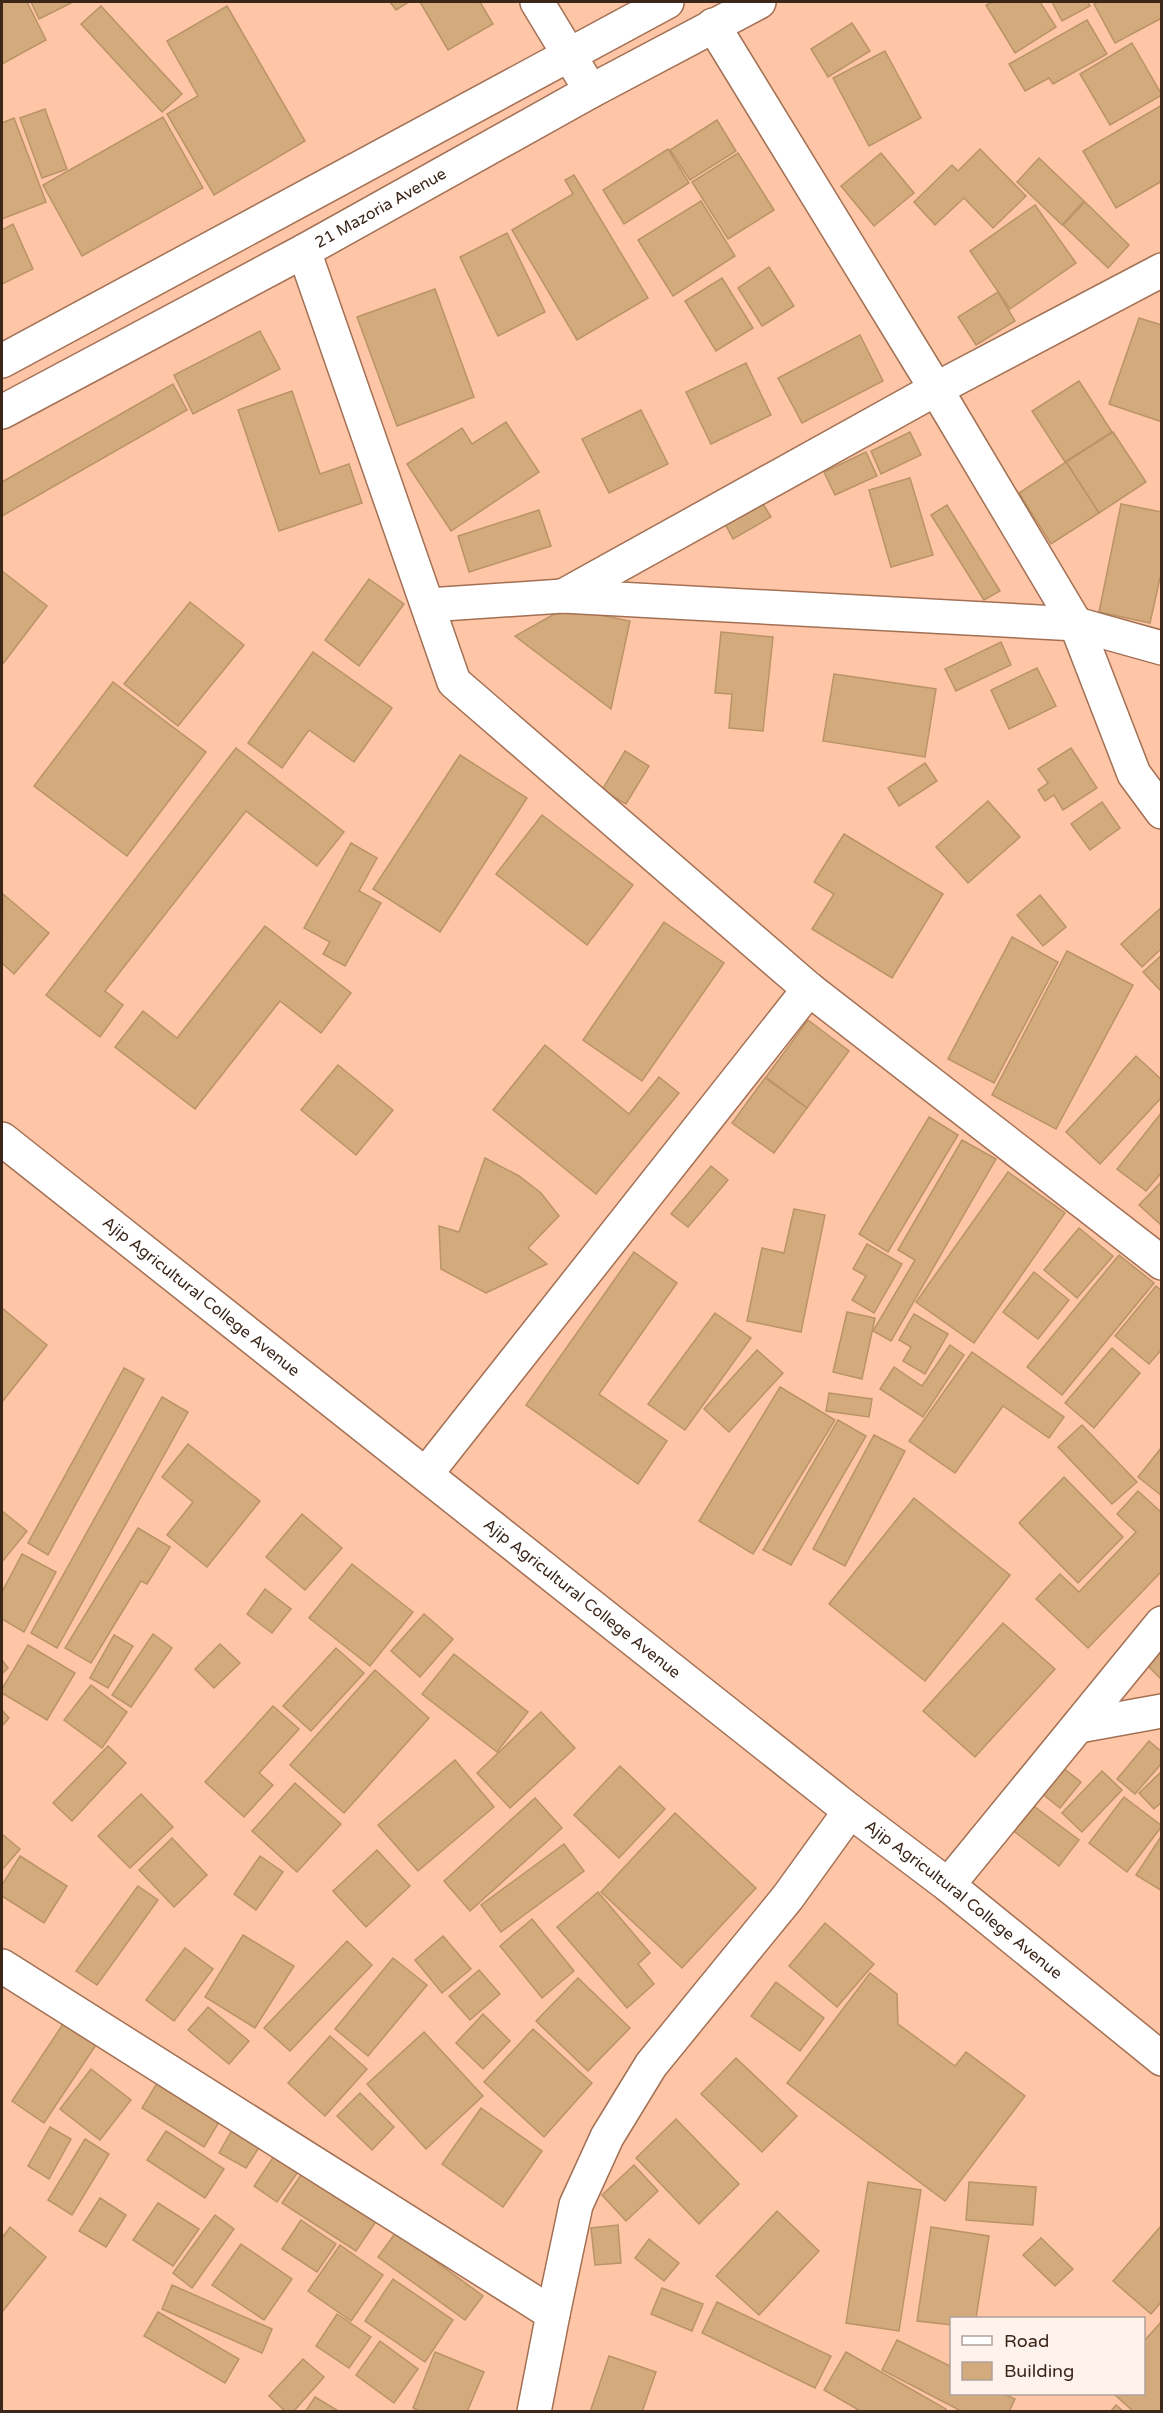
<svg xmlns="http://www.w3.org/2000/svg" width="1163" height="2413" font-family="'Varela Round',sans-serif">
  <rect width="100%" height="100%" fill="#fec6a7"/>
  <g fill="#d2aa7c" stroke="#ba9366" stroke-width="1.5">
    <polygon points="2,2 27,2 46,40 2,64"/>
    <polygon points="31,2 73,2 39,19"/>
    <polygon points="390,2 409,2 396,10"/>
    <polygon points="420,2 480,2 493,24 448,50"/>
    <polygon points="993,2 1040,2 1056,27 1015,53 986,5"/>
    <polygon points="1052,2 1088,2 1090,6 1062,21"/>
    <polygon points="1098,2 1162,2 1162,18 1115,43 1094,4"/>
    <polygon points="101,6 182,94 162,112 81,24"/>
    <polygon points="227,6 305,141 214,195 167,114 198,96 167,41"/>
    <polygon points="1087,20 1107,54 1053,84 1049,78 1025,91 1009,64"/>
    <polygon points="852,23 870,51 828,77 811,49"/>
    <polygon points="1132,43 1162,95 1110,125 1080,74"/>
    <polygon points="885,51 921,118 869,146 833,78"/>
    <polygon points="1162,105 1162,181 1116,208 1083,151"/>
    <polygon points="45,109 67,169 42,178 20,118"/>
    <polygon points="163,117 203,188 82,256 43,185"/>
    <polygon points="14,118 46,202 2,219 2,123"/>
    <polygon points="717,120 736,151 690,180 670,150"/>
    <polygon points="668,149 689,183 624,224 603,190"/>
    <polygon points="980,149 1026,196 993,228 964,198 935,225 914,202 952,165 958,171"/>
    <polygon points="738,153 774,210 728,239 692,182"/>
    <polygon points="881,153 914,193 874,226 841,186"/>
    <polygon points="1039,158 1084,201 1062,225 1017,182"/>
    <polygon points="574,175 648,298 577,340 512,230 573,194 565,180"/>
    <polygon points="701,201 735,256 673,296 638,240"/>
    <polygon points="1085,202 1129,245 1108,268 1063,225"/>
    <polygon points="1035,205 1076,263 1010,309 970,251"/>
    <polygon points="13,224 33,269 2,284 2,230"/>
    <polygon points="507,233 545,312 498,336 460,257"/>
    <polygon points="769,267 794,306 762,326 738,288"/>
    <polygon points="722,278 753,328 716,351 685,301"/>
    <polygon points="435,289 474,397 397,426 357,317"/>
    <polygon points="998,292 1015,321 976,345 958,317"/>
    <polygon points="1139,318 1162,325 1162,422 1109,404"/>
    <polygon points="260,331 280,369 193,414 174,375"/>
    <polygon points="860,335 883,381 802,423 778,378"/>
    <polygon points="746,363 771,415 711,444 686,392"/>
    <polygon points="1079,381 1112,432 1065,462 1032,411"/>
    <polygon points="173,384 187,410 2,516 2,482"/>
    <polygon points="292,391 320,474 349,464 362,503 279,531 238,410"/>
    <polygon points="641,410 668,464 609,493 582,439"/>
    <polygon points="506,422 539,472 451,531 407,464 462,428 472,444"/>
    <polygon points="910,432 921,455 881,474 871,451"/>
    <polygon points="1113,432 1146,482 1099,513 1066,462"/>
    <polygon points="866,452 877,476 835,495 824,472"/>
    <polygon points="1066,462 1099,513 1051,544 1019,493"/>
    <polygon points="910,478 933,555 891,567 869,490"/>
    <polygon points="760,499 771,517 733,539 723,520"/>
    <polygon points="1121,504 1162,512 1162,569 1150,623 1099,612"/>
    <polygon points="947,505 1000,591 984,600 931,515"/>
    <polygon points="539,510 551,546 469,572 458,536"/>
    <polygon points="2,571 47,606 2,665"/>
    <polygon points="369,579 404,604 359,666 325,640"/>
    <polygon points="190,602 244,645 178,726 124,684"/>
    <polygon points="565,608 630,621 611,709 515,636"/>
    <polygon points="721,632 773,637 763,731 729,728 732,694 715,693"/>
    <polygon points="1001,642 1011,665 956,691 945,669"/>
    <polygon points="313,652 392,708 354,762 309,730 282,768 248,743"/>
    <polygon points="1037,668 1056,706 1009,729 991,690"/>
    <polygon points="834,674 936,689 925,757 823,741"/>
    <polygon points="113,682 206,752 127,856 34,786"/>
    <polygon points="236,748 344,832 317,866 246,811 105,991 123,1005 100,1037 46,995"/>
    <polygon points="1071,748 1097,788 1063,810 1054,795 1045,801 1038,790 1048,783 1038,769"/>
    <polygon points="625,751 649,766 626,804 602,790"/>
    <polygon points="460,755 527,798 440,932 373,889"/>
    <polygon points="925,763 937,781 899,806 888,788"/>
    <polygon points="988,801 1020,837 968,883 936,847"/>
    <polygon points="1102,802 1120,828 1090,850 1071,824"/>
    <polygon points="542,815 633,885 587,945 496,874"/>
    <polygon points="844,834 943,894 892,978 812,929 834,894 814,882"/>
    <polygon points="351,843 377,858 359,891 381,903 345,966 323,954 330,942 304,928"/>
    <polygon points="3,894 49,933 14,974 2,963"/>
    <polygon points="1040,895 1066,927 1043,946 1017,915"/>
    <polygon points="1162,907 1162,948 1142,967 1121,944"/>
    <polygon points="664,922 724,963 642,1081 583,1040"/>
    <polygon points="265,926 351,993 321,1033 280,1001 195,1109 115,1047 143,1011 177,1038"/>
    <polygon points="1012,937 1058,962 994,1083 948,1059"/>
    <polygon points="1067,951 1133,985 1056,1129 992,1095"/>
    <polygon points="1162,955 1162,992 1143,972"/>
    <polygon points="808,1020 849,1051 807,1108 766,1077"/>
    <polygon points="545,1045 629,1114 659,1077 679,1093 596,1194 493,1110"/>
    <polygon points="1136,1056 1162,1080 1162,1097 1100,1164 1066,1132"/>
    <polygon points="338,1065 393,1110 356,1155 301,1110"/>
    <polygon points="765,1078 807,1108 774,1153 732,1123"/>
    <polygon points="1162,1112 1162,1172 1146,1191 1117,1169"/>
    <polygon points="929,1117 958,1135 888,1252 859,1234"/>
    <polygon points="962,1140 996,1159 891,1341 873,1331 915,1260 898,1250"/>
    <polygon points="485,1158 519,1176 541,1193 559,1216 528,1248 547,1264 486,1293 441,1269 439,1226 459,1232"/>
    <polygon points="711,1166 728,1180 688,1227 671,1214"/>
    <polygon points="1008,1172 1065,1213 974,1343 916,1302"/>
    <polygon points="1162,1181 1162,1224 1161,1225 1139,1205"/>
    <polygon points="794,1209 825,1215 801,1332 747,1321 762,1248 784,1253"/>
    <polygon points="1079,1228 1113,1256 1077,1298 1044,1270"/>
    <polygon points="867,1244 902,1264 874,1313 852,1300 866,1276 853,1269"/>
    <polygon points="634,1252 677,1283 599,1394 667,1441 638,1484 526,1405"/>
    <polygon points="1119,1255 1154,1283 1062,1395 1027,1367"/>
    <polygon points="1034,1272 1069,1300 1038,1339 1003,1312"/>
    <polygon points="1156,1286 1162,1291 1162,1349 1149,1364 1115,1336"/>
    <polygon points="2,1308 47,1345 2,1402"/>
    <polygon points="847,1312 875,1318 862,1379 833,1372"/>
    <polygon points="715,1313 751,1338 685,1430 648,1404"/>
    <polygon points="914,1314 948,1334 925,1374 903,1361 911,1347 899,1340"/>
    <polygon points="950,1345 964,1355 923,1417 880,1389 894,1367 922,1386"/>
    <polygon points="1112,1348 1140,1373 1094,1428 1065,1403"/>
    <polygon points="757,1350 783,1373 729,1432 704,1409"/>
    <polygon points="972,1352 1064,1417 1049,1438 1003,1406 955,1473 909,1441"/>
    <polygon points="124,1368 144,1379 48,1555 28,1543"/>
    <polygon points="780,1387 835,1420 753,1554 699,1521"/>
    <polygon points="829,1393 872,1399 869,1417 826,1411"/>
    <polygon points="162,1397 188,1412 57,1648 31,1633"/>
    <polygon points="838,1420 866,1436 791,1565 763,1550"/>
    <polygon points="1082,1425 1137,1482 1112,1504 1058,1447"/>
    <polygon points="874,1435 905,1451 845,1566 813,1549"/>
    <polygon points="188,1444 260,1501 207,1567 167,1535 193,1502 162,1477"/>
    <polygon points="1162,1447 1162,1496 1138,1477"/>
    <polygon points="1064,1477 1123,1537 1078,1583 1019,1523"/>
    <polygon points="1138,1491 1162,1513 1162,1571 1088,1648 1036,1599 1060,1574 1079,1592 1136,1532 1117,1514"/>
    <polygon points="914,1498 1010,1575 925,1681 829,1604"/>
    <polygon points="2,1511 27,1531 2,1562"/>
    <polygon points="302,1514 342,1548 305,1590 266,1557"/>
    <polygon points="138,1528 170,1547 147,1584 141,1581 91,1663 65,1648"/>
    <polygon points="22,1554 56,1572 24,1632 2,1619 2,1592"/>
    <polygon points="352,1564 413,1612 370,1666 309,1618"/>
    <polygon points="265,1589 291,1609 272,1633 247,1614"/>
    <polygon points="424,1614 453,1639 420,1677 391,1651"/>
    <polygon points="1003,1623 1055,1669 975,1757 923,1711"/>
    <polygon points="153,1634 172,1648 131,1707 112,1695"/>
    <polygon points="114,1635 133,1646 108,1688 90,1678"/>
    <polygon points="220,1644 240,1663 214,1688 195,1669"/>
    <polygon points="28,1645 75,1673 47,1720 2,1693 2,1689"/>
    <polygon points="336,1648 364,1673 311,1731 283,1706"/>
    <polygon points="1162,1649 1162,1680 1146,1664"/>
    <polygon points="454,1654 528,1712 497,1752 422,1694"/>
    <polygon points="2,1660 8,1668 2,1674"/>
    <polygon points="375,1670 429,1718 344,1813 290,1765"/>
    <polygon points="91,1685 127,1712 102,1748 64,1720"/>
    <polygon points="273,1706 299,1729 259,1773 273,1785 244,1817 205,1782"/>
    <polygon points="2,1710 9,1718 2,1726"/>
    <polygon points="541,1712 575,1748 510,1808 477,1773"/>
    <polygon points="1149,1741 1162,1752 1162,1763 1135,1794 1117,1779"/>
    <polygon points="108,1746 126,1763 72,1821 53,1803"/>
    <polygon points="455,1760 494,1807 418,1871 378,1825"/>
    <polygon points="620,1766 665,1809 619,1858 574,1815"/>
    <polygon points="1062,1767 1081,1782 1060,1808 1041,1793"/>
    <polygon points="1102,1771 1122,1790 1082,1832 1062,1813"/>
    <polygon points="1162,1771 1162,1802 1154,1809 1139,1793"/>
    <polygon points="295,1783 341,1824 297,1872 252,1831"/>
    <polygon points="141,1794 173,1827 130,1868 98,1836"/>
    <polygon points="1124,1797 1162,1826 1127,1872 1089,1843"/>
    <polygon points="535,1798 562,1828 470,1911 444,1881"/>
    <polygon points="1031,1804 1079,1840 1059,1866 1011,1829"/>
    <polygon points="675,1813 756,1888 682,1968 601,1892"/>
    <polygon points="2,1834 20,1849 2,1870"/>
    <polygon points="1162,1835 1162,1891 1136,1875"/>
    <polygon points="172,1838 207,1875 174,1907 139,1870"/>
    <polygon points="564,1844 584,1871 501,1932 481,1905"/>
    <polygon points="377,1850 410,1886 366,1927 333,1891"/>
    <polygon points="20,1856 67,1886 44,1923 2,1896 2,1885"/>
    <polygon points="260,1856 283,1872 256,1910 234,1894"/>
    <polygon points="138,1886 158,1900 97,1985 76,1971"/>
    <polygon points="598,1892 650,1953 638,1964 654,1984 627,2008 557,1927"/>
    <polygon points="532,1919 574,1971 542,1998 500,1946"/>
    <polygon points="825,1923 874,1964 837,2007 789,1966"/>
    <polygon points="243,1935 294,1966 255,2028 205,1997"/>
    <polygon points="443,1936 471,1969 442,1993 415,1960"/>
    <polygon points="347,1941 372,1965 290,2051 264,2028"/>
    <polygon points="185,1948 213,1969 174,2021 146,2000"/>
    <polygon points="393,1958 427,1985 368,2056 335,2029"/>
    <polygon points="479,1970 500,1994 470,2020 449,1996"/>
    <polygon points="870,1973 897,1994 898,2024 955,2066 966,2052 1025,2096 945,2201 787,2083"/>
    <polygon points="578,1978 630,2028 588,2071 536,2021"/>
    <polygon points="776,1982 824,2018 800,2051 751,2016"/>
    <polygon points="208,2007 249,2041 229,2064 188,2030"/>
    <polygon points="483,2014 510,2041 483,2069 456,2043"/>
    <polygon points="65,2021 98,2042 44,2123 12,2101"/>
    <polygon points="533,2029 592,2083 544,2137 484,2082"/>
    <polygon points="424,2032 483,2096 426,2149 367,2084"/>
    <polygon points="330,2036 367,2069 325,2116 288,2083"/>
    <polygon points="736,2058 797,2116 762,2152 701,2094"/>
    <polygon points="91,2069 131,2100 100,2140 60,2109"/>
    <polygon points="157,2083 219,2122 204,2147 142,2108"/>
    <polygon points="360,2093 394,2127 372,2150 337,2116"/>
    <polygon points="481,2108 542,2151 503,2207 442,2164"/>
    <polygon points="676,2119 739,2184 699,2224 636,2158"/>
    <polygon points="50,2127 71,2139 49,2179 28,2166"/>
    <polygon points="232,2130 260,2146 246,2168 219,2153"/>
    <polygon points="166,2131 224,2169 205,2198 147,2160"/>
    <polygon points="85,2139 109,2154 72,2215 48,2200"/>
    <polygon points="278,2150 302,2166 277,2202 254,2186"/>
    <polygon points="634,2165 658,2191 626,2221 602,2195"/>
    <polygon points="305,2169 379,2217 356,2251 282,2203"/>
    <polygon points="868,2182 921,2190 899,2331 846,2323"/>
    <polygon points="969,2182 1036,2187 1033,2225 966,2220"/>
    <polygon points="100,2198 126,2215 106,2247 79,2231"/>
    <polygon points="158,2203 199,2229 173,2266 133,2240"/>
    <polygon points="777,2211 819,2251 759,2315 716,2276"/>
    <polygon points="215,2215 234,2229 192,2288 173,2273"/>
    <polygon points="301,2220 336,2244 317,2272 282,2249"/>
    <polygon points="618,2225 621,2263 595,2265 591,2228"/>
    <polygon points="1162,2225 1162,2301 1151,2314 1113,2281"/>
    <polygon points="10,2227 46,2257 2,2312 2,2238"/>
    <polygon points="931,2227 989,2236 976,2318 952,2318 952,2325 917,2321"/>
    <polygon points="396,2232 483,2296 465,2320 378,2257"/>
    <polygon points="1041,2238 1073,2269 1055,2286 1023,2255"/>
    <polygon points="649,2239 679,2263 664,2281 635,2258"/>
    <polygon points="241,2244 292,2279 264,2320 212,2285"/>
    <polygon points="340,2245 383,2275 351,2321 308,2291"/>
    <polygon points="393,2279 453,2320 425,2362 365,2321"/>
    <polygon points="172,2285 272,2329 262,2353 162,2309"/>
    <polygon points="662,2288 703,2304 692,2331 651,2314"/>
    <polygon points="717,2302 831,2356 815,2388 702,2333"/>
    <polygon points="158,2312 239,2359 225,2383 144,2336"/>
    <polygon points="337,2314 371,2337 349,2368 316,2346"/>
    <polygon points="1162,2321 1162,2412 1134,2412 1114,2394 1144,2394 1144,2341"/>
    <polygon points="897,2340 952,2367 952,2394 1004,2394 1015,2399 1009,2412 963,2412 882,2370"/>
    <polygon points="380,2341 418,2369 394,2403 356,2375"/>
    <polygon points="435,2352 484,2372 467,2412 422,2412 413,2408"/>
    <polygon points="846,2352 946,2409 945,2412 862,2412 824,2390"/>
    <polygon points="609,2356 656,2372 642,2412 590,2412"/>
    <polygon points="303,2359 324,2377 293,2412 286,2412 269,2396"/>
    <polygon points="315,2397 340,2412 305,2412"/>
    <polygon points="1116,2405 1124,2412 1110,2412"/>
  </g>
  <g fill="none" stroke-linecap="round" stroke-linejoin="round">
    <defs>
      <g id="street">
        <polyline points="537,2 591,91"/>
        <polyline points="713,25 936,389 1076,624 1134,774 1162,812"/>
        <polyline points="304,251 454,682 809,989 1162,1263"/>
        <polyline points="563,596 936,389 1162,270"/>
        <polyline points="428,605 563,596 1076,624 1162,648"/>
        <polyline points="426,1474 809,989"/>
        <polyline points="1079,1726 1162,1711"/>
        <polyline points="2,1966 553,2314"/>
        <polyline points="534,2412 553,2314 576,2205 607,2137 651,2065 788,1897 850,1811"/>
      </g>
      <g id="secondary">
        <polyline points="2,361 667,2"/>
        <path id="s1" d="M2,412l302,-161 287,-160 168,-89"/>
        <polyline points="948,1885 1162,1623"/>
      </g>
      <g id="primary">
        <path id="s2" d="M2,1139l848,672 98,74 214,174"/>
      </g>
    </defs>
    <use href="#street" stroke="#a37054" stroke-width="36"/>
    <use href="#secondary" stroke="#a37054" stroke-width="36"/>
    <use href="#primary" stroke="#a37054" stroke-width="36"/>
    <use href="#street" stroke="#fff" stroke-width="33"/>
    <use href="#secondary" stroke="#fff" stroke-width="33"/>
    <use href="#primary" stroke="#fff" stroke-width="33"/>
  </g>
  <g text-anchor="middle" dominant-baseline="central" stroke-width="6" stroke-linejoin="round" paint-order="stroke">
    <g font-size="16" fill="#3b261a" stroke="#fef2ec">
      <text stroke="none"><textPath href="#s1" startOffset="430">21 Mazoria Avenue</textPath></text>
      <text stroke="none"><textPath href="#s2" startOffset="254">Ajip Agricultural College Avenue</textPath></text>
      <text stroke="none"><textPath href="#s2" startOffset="740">Ajip Agricultural College Avenue</textPath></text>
      <text stroke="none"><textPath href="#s2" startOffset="1226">Ajip Agricultural College Avenue</textPath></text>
    </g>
  </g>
  <rect width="1163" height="2413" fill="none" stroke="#3b261a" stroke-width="6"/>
  <rect x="950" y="2317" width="195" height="78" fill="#fef2ec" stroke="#b0a098" stroke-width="1.5"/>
  <rect x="962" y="2336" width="30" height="9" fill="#ffffff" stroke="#b0a098" stroke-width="1.5"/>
  <text x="1004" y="2347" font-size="18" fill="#3b261a">Road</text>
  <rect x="962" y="2362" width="30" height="18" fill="#d2aa7c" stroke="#b0a098" stroke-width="1.5"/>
  <text x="1004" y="2377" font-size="18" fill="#3b261a">Building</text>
</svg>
